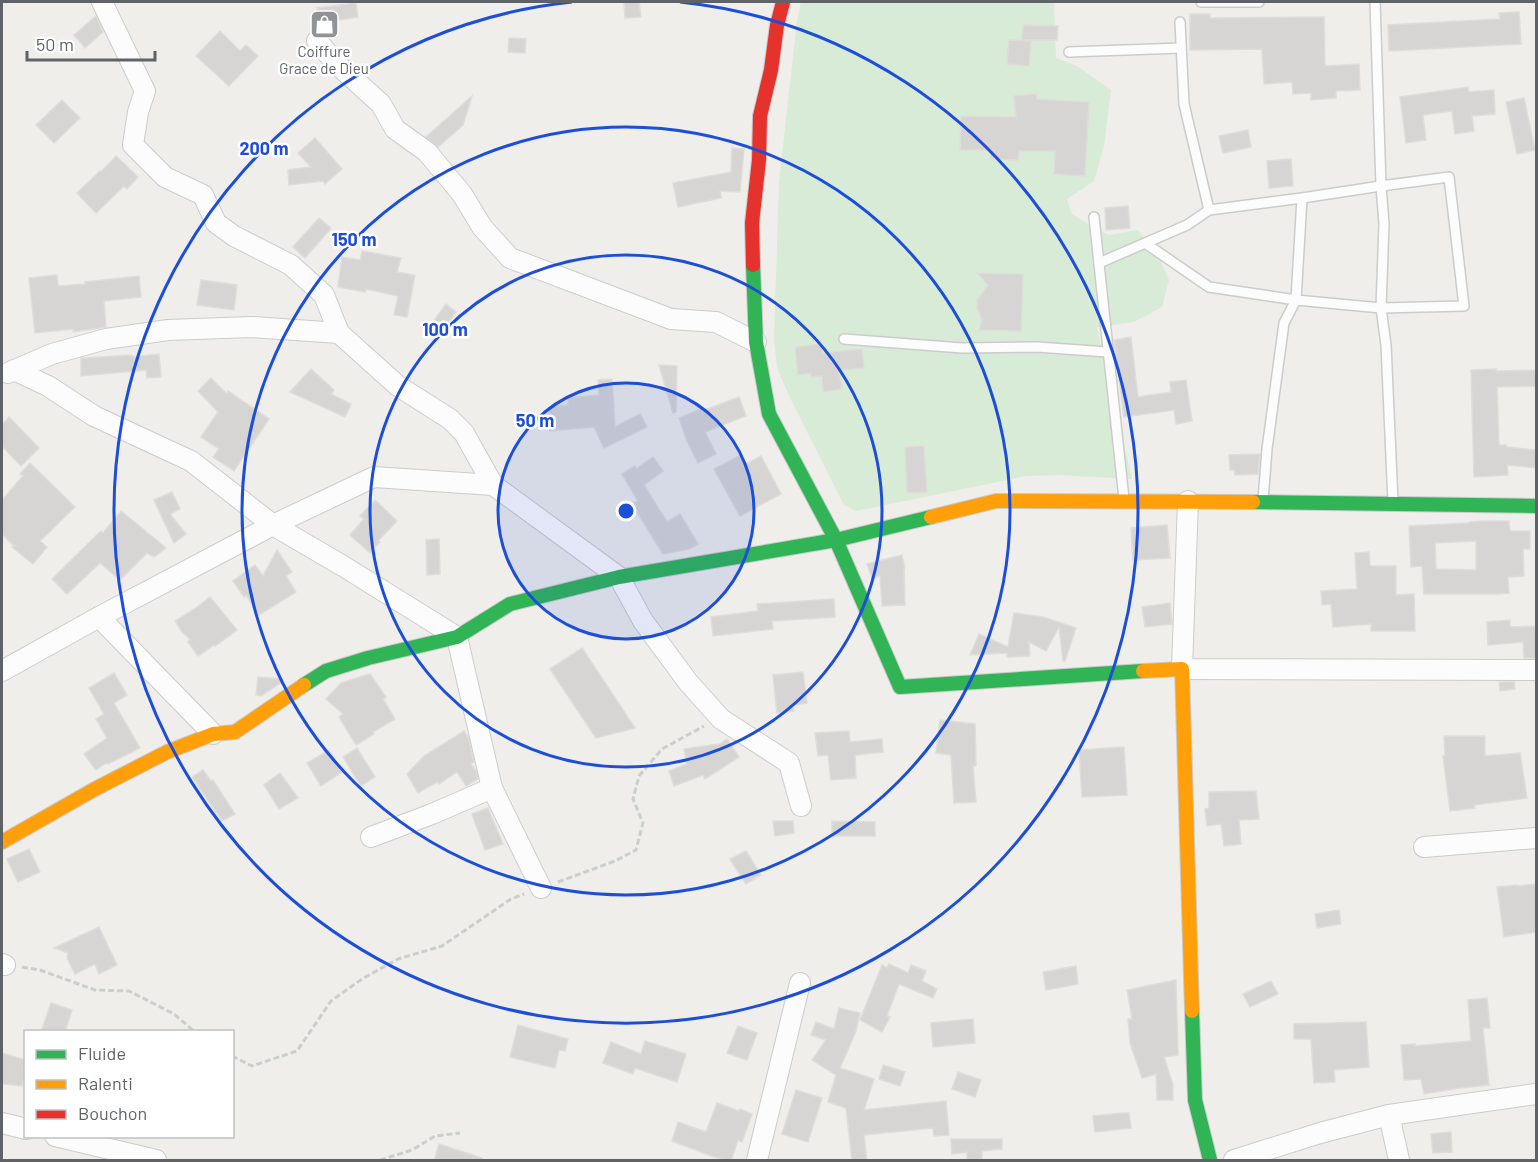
<svg xmlns="http://www.w3.org/2000/svg" width="1538" height="1162" font-family="Barlow,sans-serif">
  <rect width="100%" height="100%" fill="#efeeea"/>
  <polygon fill="#d8ebd6" points="801,2 1054,2 1056,58 1077,66 1111,90 1104,146 1094,181 1067,199 1071,213 1086,223 1109,235 1138,230 1161,263 1169,280 1162,307 1134,322 1097,327 1132,479 1057,475 1026,476 856,511 844,505 791,400 777,368 774,339 779,182 797,21"/>
  <g fill="#d6d5d3" stroke="#deddd9" stroke-width="1.5" fill-rule="evenodd">
    <polygon points="624,2 639,2 641,17 625,18"/>
    <polygon points="356,3 358,17 319,23 317,8"/>
    <polygon points="1519,12 1521,44 1389,51 1388,25 1500,19 1499,13"/>
    <polygon points="1190,14 1210,14 1210,18 1324,17 1325,66 1359,64 1360,90 1336,91 1336,98 1311,100 1311,93 1293,94 1292,82 1264,84 1262,49 1190,50"/>
    <polygon points="96,16 103,32 85,48 74,35"/>
    <polygon points="1023,25 1058,26 1057,40 1022,40"/>
    <polygon points="220,31 240,51 246,45 258,56 229,86 196,56"/>
    <polygon points="509,38 526,39 525,53 508,52"/>
    <polygon points="1009,40 1031,41 1029,66 1007,64"/>
    <polygon points="1468,87 1469,92 1494,90 1495,114 1472,116 1474,131 1455,134 1452,111 1423,115 1426,140 1406,143 1400,97"/>
    <polygon points="1036,94 1037,99 1089,102 1085,176 1054,174 1055,151 1019,151 1018,160 990,159 991,150 960,150 961,116 1016,117 1014,96"/>
    <polygon points="472,96 463,125 438,147 426,137"/>
    <polygon points="1524,98 1535,150 1517,154 1506,102"/>
    <polygon points="62,100 80,118 54,143 36,125"/>
    <polygon points="1248,130 1251,147 1223,153 1219,136"/>
    <polygon points="315,138 342,169 325,184 323,181 289,185 288,170 311,167 298,153"/>
    <polygon points="732,148 744,149 740,192 720,191 721,198 678,207 673,183 731,172"/>
    <polygon points="116,156 138,177 127,189 124,186 96,213 77,193 100,171 101,172"/>
    <polygon points="1291,159 1293,186 1269,188 1267,161"/>
    <polygon points="1128,206 1130,228 1106,230 1105,208"/>
    <polygon points="319,218 331,228 305,258 293,247"/>
    <polygon points="362,251 401,258 397,272 415,275 407,317 394,315 398,296 366,289 365,292 338,287 342,257 360,260"/>
    <polygon points="977,273 1023,274 1021,331 979,330 982,320 977,308 977,300 988,285"/>
    <polygon points="57,275 58,286 85,284 85,282 139,276 141,297 104,301 106,327 73,332 73,329 35,333 29,278"/>
    <polygon points="201,280 237,285 234,310 197,305"/>
    <polygon points="446,304 456,312 443,330 432,323"/>
    <polygon points="1131,337 1138,397 1171,392 1170,382 1186,380 1192,421 1176,424 1174,410 1124,417 1114,340"/>
    <polygon points="822,344 823,353 862,349 864,368 839,370 842,389 823,392 822,376 811,377 811,373 798,375 795,347"/>
    <polygon points="159,354 161,377 147,378 146,370 81,376 81,358 84,358 132,355 132,357"/>
    <polygon points="659,365 677,366 676,412 673,413"/>
    <polygon points="311,369 334,390 331,394 351,404 345,417 290,392"/>
    <polygon points="1496,369 1496,371 1536,370 1536,386 1497,387 1499,445 1506,445 1507,447 1536,450 1536,468 1507,465 1508,475 1474,477 1471,370"/>
    <polygon points="211,378 227,394 228,391 269,419 234,471 213,457 219,449 201,437 218,412 198,391"/>
    <polygon points="612,379 615,427 640,414 647,427 604,448 594,427 550,431 549,407 568,405 568,398 599,395 598,380"/>
    <polygon points="739,397 746,416 705,432 716,454 698,463 687,441 679,418 701,409 702,411"/>
    <polygon points="9,417 39,448 21,466 2,446 2,425"/>
    <polygon points="924,446 927,492 907,493 905,447"/>
    <polygon points="1260,454 1258,474 1235,475 1234,470 1230,470 1229,455"/>
    <polygon points="741,455 746,464 761,456 781,494 740,516 714,469"/>
    <polygon points="653,457 663,471 644,485 667,522 680,514 698,544 689,549 663,554 632,504 638,501 622,474 635,466 636,469"/>
    <polygon points="30,463 75,507 40,541 47,547 33,564 12,547 14,546 2,534 2,500 23,476 20,474"/>
    <polygon points="172,492 180,509 170,514 186,534 174,543 154,500"/>
    <polygon points="375,500 397,521 378,541 380,542 370,553 350,535 364,519 360,516"/>
    <polygon points="121,511 166,548 154,557 147,553 120,580 100,563 67,594 52,579 101,531 103,533"/>
    <path d="M1483,521h26l1,10h20v18h-7l1,27 -16,1 1,16 -12,1h-73l-2,-28 -11,1 -2,-41 60,-3v-1zM1476,541v29l-40,-1 -1,-26z"/>
    <polygon points="1167,525 1170,558 1133,560 1131,528"/>
    <polygon points="439,539 440,574 427,575 426,540"/>
    <polygon points="277,550 292,572 286,576 296,592 259,615 246,595 244,597 233,581 255,565 263,576"/>
    <polygon points="1369,552 1370,566 1396,566 1396,595 1414,594 1415,631 1371,631 1371,624 1333,627 1331,604 1322,605 1321,591 1357,589 1355,553"/>
    <polygon points="902,555 905,568 904,569 905,605 882,606 880,576 872,578 867,564"/>
    <polygon points="210,597 237,630 215,646 214,645 198,656 188,642 190,639 182,632 175,621 196,608"/>
    <polygon points="834,599 835,617 772,621 773,629 713,636 711,617 758,611 757,604"/>
    <polygon points="1170,603 1172,624 1145,627 1142,607"/>
    <polygon points="1014,613 1043,617 1076,628 1065,661 1063,661 1059,627 1046,651 1029,642 1030,656 1007,657 1007,653 970,655 979,634 1008,647"/>
    <polygon points="1510,620 1510,627 1536,626 1536,658 1524,658 1523,642 1488,645 1487,622"/>
    <polygon points="582,648 635,728 596,738 550,669"/>
    <polygon points="803,672 807,703 793,705 794,711 777,713 773,675"/>
    <polygon points="114,673 127,695 114,703 140,748 108,764 106,763 96,770 84,754 107,738 96,719 104,714 89,688"/>
    <polygon points="370,674 386,697 383,699 395,719 373,732 374,734 356,745 339,717 343,714 326,699 341,683"/>
    <polygon points="258,677 282,679 282,682 261,696 256,695"/>
    <polygon points="1499,682 1514,682 1515,689 1500,691"/>
    <polygon points="940,720 975,724 976,766 973,766 976,802 954,803 951,755 936,753"/>
    <polygon points="464,731 468,737 474,762 471,764 476,771 478,779 466,786 457,772 439,784 437,782 418,793 407,774 424,756"/>
    <polygon points="849,731 850,742 882,739 883,752 855,755 856,778 831,780 828,755 818,756 815,733"/>
    <polygon points="1444,736 1485,736 1485,756 1520,753 1527,798 1474,805 1475,808 1450,811 1443,756 1445,756"/>
    <polygon points="727,739 739,757 705,779 703,775 674,786 669,771 687,764 684,749 717,744 718,745"/>
    <polygon points="1124,747 1127,795 1082,797 1079,750"/>
    <polygon points="357,748 375,777 361,786 343,757"/>
    <polygon points="329,750 342,772 321,786 307,763"/>
    <polygon points="203,770 211,781 213,780 235,814 222,821 192,777"/>
    <polygon points="280,773 298,798 279,809 264,785"/>
    <polygon points="1256,791 1259,819 1239,820 1241,844 1224,846 1221,824 1207,826 1205,809 1209,808 1209,792"/>
    <polygon points="488,808 503,844 485,850 472,814"/>
    <polygon points="773,821 793,821 794,833 775,836"/>
    <polygon points="832,821 875,822 875,836 832,836"/>
    <polygon points="29,849 40,872 18,882 7,859"/>
    <polygon points="746,851 761,875 746,884 730,859"/>
    <polygon points="1536,884 1536,932 1504,937 1497,887 1517,885 1518,886"/>
    <polygon points="1339,910 1341,924 1317,928 1315,914"/>
    <polygon points="99,927 117,965 99,974 95,964 75,974 67,958 68,953 54,948"/>
    <polygon points="889,964 908,973 911,965 926,971 922,981 937,989 933,998 899,984 887,1016 890,1017 882,1032 860,1020 882,965 887,968"/>
    <polygon points="1076,966 1078,984 1046,990 1043,972"/>
    <polygon points="1176,980 1178,1055 1164,1057 1173,1085 1173,1100 1157,1100 1156,1074 1142,1078 1130,1043 1128,1019 1132,1019 1127,990"/>
    <polygon points="1271,981 1278,994 1250,1007 1243,994"/>
    <polygon points="1487,998 1490,1028 1483,1028 1489,1085 1460,1088 1424,1094 1421,1079 1404,1080 1401,1045 1415,1044 1415,1046 1471,1041 1468,1000"/>
    <polygon points="51,1003 72,1010 65,1032 41,1032"/>
    <polygon points="839,1008 860,1013 856,1031 840,1068 874,1079 864,1110 946,1101 949,1135 934,1136 933,1128 864,1135 867,1161 852,1161 846,1108 828,1102 836,1075 812,1060 826,1040 811,1035 816,1022 834,1029"/>
    <polygon points="973,1019 975,1043 933,1047 931,1023"/>
    <polygon points="1366,1022 1369,1067 1334,1070 1335,1082 1314,1083 1311,1039 1294,1039 1294,1024"/>
    <polygon points="518,1025 568,1039 565,1051 559,1050 555,1068 510,1057"/>
    <polygon points="738,1026 757,1033 747,1060 727,1053"/>
    <polygon points="645,1041 686,1054 677,1082 635,1068 633,1074 603,1063 611,1042 641,1054"/>
    <polygon points="2,1053 26,1060 26,1067 22,1086 2,1084"/>
    <polygon points="883,1065 905,1072 900,1086 879,1079"/>
    <polygon points="958,1072 981,1080 975,1097 952,1089"/>
    <polygon points="796,1090 822,1098 808,1142 782,1134"/>
    <polygon points="717,1103 739,1111 740,1109 752,1114 742,1142 738,1140 731,1161 727,1161 709,1155 672,1141 678,1122 706,1132"/>
    <polygon points="1123,1113 1129,1113 1131,1128 1095,1132 1093,1116"/>
    <polygon points="1451,1132 1452,1152 1433,1153 1431,1134"/>
    <polygon points="951,1139 1002,1139 1002,1149 982,1151 982,1161 967,1161 967,1152 952,1154"/>
    <polygon points="439,1144 482,1158 482,1161 434,1161"/>
  </g>
  <g fill="none" stroke-linecap="round" stroke-linejoin="round">
    <defs>
      <g id="lane">
        <polyline points="1201,2 1259,2"/>
        <polyline points="1375,2 1381,186 1384,224 1381,308 1386,345 1393,502"/>
        <polyline points="1180,22 1184,104 1209,210"/>
        <polyline points="1069,52 1181,48"/>
        <polyline points="1094,217 1124,499"/>
        <polyline points="1099,263 1187,225 1209,210 1302,198 1381,186 1449,177 1464,306 1381,308 1296,300 1209,287 1145,243"/>
        <polyline points="844,339 962,348 1037,347 1108,352"/>
        <polyline points="1263,500 1267,449 1284,323 1296,300 1302,198"/>
      </g>
      <g id="street">
        <polyline points="102,2 145,91 138,112 133,145 165,177 203,195 216,223 234,236 291,265 324,295 339,333"/>
        <polyline points="317,41 338,65 381,104 395,129 427,152 462,194 482,227 510,258 671,319 716,322 756,342"/>
        <polyline points="14,370 48,386 94,416 191,461 273,525 343,566 457,637 492,788 541,888"/>
        <polyline points="8,373 52,354 106,339 168,330 252,327 339,333 398,386 450,419 464,433 493,485"/>
        <polyline points="1188,501 1182,669 1536,670"/>
        <polyline points="99,617 213,734"/>
        <polyline points="2,671 99,617 273,525 374,477 493,485 619,577 643,621 688,682 721,719 789,763 801,806"/>
        <polyline points="371,837 432,814 492,788"/>
        <polyline points="1424,847 1536,838"/>
        <polyline points="2,964 5,965"/>
        <polyline points="1389,1115 1399,1160"/>
        <polyline points="2,1123 26,1129"/>
        <polyline points="55,1136 156,1160"/>
        <polyline points="757,1160 800,983"/>
        <polyline points="1234,1160 1320,1133 1389,1115 1536,1094"/>
      </g>
      <g id="fast">
        <polyline points="753,265 756,342 769,414 836,540 900,687 1143,671"/>
        <polyline points="1253,502 1536,506"/>
        <polyline points="304,685 326,671 368,658 457,637 510,604 619,577 836,540 931,517"/>
        <polyline points="1192,1011 1195,1100 1210,1160"/>
      </g>
      <g id="slow">
        <polyline points="931,517 996,501 1253,502"/>
        <polyline points="1143,671 1182,669 1192,1011"/>
        <polyline points="2,842 95,789 167,752 213,734 235,732 304,685"/>
      </g>
      <polyline id="jam" points="753,265 752,223 759,160 760,116 771,70 777,25 783,2"/>
    </defs>
    <use href="#lane" stroke="#cbcccc" stroke-width="12"/>
    <use href="#street" stroke="#cbcccc" stroke-width="22"/>
    <use href="#fast" stroke="#cacacb" stroke-width="16"/>
    <use href="#slow" stroke="#cacacb" stroke-width="16"/>
    <use href="#jam" stroke="#cacacb" stroke-width="16"/>
    <g stroke="#cacfcc" stroke-width="3" stroke-dasharray="6 3" stroke-linecap="butt">
      <polyline points="558,882 615,861 636,850 643,823 633,799 639,776 662,749 704,726"/>
      <polyline points="22,967 40,970 95,990 129,991 174,1014 195,1032"/>
      <polyline points="232,1056 252,1066 297,1051 331,1001 362,979 398,959 442,946 511,899 524,894"/>
      <polyline points="380,1160 412,1150 435,1136 460,1133"/>
    </g>
    <use href="#lane" stroke="#fdfcfc" stroke-width="9"/>
    <use href="#street" stroke="#fdfcfc" stroke-width="20"/>
    <use href="#fast" stroke="#30b455" stroke-width="14"/>
    <use href="#slow" stroke="#ff9f0a" stroke-width="14"/>
    <use href="#jam" stroke="#e5322d" stroke-width="14"/>
  </g>
  <circle cx="626" cy="511" r="128" fill="#1d4ed8" fill-opacity=".12"/>
  <g fill="none" stroke="#1d4ed8" stroke-width="3">
    <circle cx="626" cy="511" r="128"/>
    <circle cx="626" cy="511" r="256"/>
    <circle cx="626" cy="511" r="384"/>
    <path d="M680 2A512 512 0 1 1 572 2"/>
  </g>
  <defs>
    <symbol id="shop-square" viewBox="-11 -11 22 22"><rect x="-9" y="-9" width="18" height="18" rx="4" fill="#919496" stroke="#fff"/><path d="M-5-2.5h2.3a2.7 3.5 0 0 1 5.4 0H5L5.5 6h-11ZM-1.5-2.5h3a1.5 2.3 0 0 0-3 0Z" fill="#fff"/></symbol>
  </defs>
  <g fill-rule="evenodd">
    <use href="#shop-square" x="308" y="8" width="33" height="33"/>
  </g>
  <g text-anchor="middle" dominant-baseline="central" stroke-width="5" stroke-linejoin="round" paint-order="stroke">
    <g font-size="15" fill="#5f6368" stroke="#fff">
      <text x="324" y="51">Coiffure<tspan x="324" dy="17">Grace de Dieu</tspan></text>
    </g>
  </g>
  <circle cx="626" cy="511" r="9" fill="#1d4ed8" stroke="#fff" stroke-width="3"/>
  <g font-size="18" text-anchor="middle" font-weight="bold" fill="#1d4ed8" stroke="#fff" stroke-width="5" stroke-linejoin="round" paint-order="stroke">
    <text x="264" y="155">200 m</text>
    <text x="354" y="246">150 m</text>
    <text x="445" y="336">100 m</text>
    <text x="535" y="427">50 m</text>
  </g>
  <rect width="1538" height="1162" fill="none" stroke="#5f6368" stroke-width="6"/>
  <rect x="24" y="1030" width="210" height="108" fill="#ffffff" stroke="#bfc1c3" stroke-width="1.5"/>
  <rect x="36" y="1050" width="30" height="9" fill="#30b455" stroke="#bfc1c3" stroke-width="1.5"/>
  <text x="78" y="1060" font-size="18" fill="#5f6368">Fluide</text>
  <rect x="36" y="1080" width="30" height="9" fill="#ff9f0a" stroke="#bfc1c3" stroke-width="1.5"/>
  <text x="78" y="1090" font-size="18" fill="#5f6368">Ralenti</text>
  <rect x="36" y="1110" width="30" height="9" fill="#e5322d" stroke="#bfc1c3" stroke-width="1.5"/>
  <text x="78" y="1120" font-size="18" fill="#5f6368">Bouchon</text>
  <path d="M27 51v9h128v-9" fill="none" stroke="#5f6368" stroke-width="3"/>
  <text x="36" y="51" font-size="18" fill="#5f6368" stroke="#ffffff" stroke-width="4.5" paint-order="stroke">50 m</text>
</svg>
